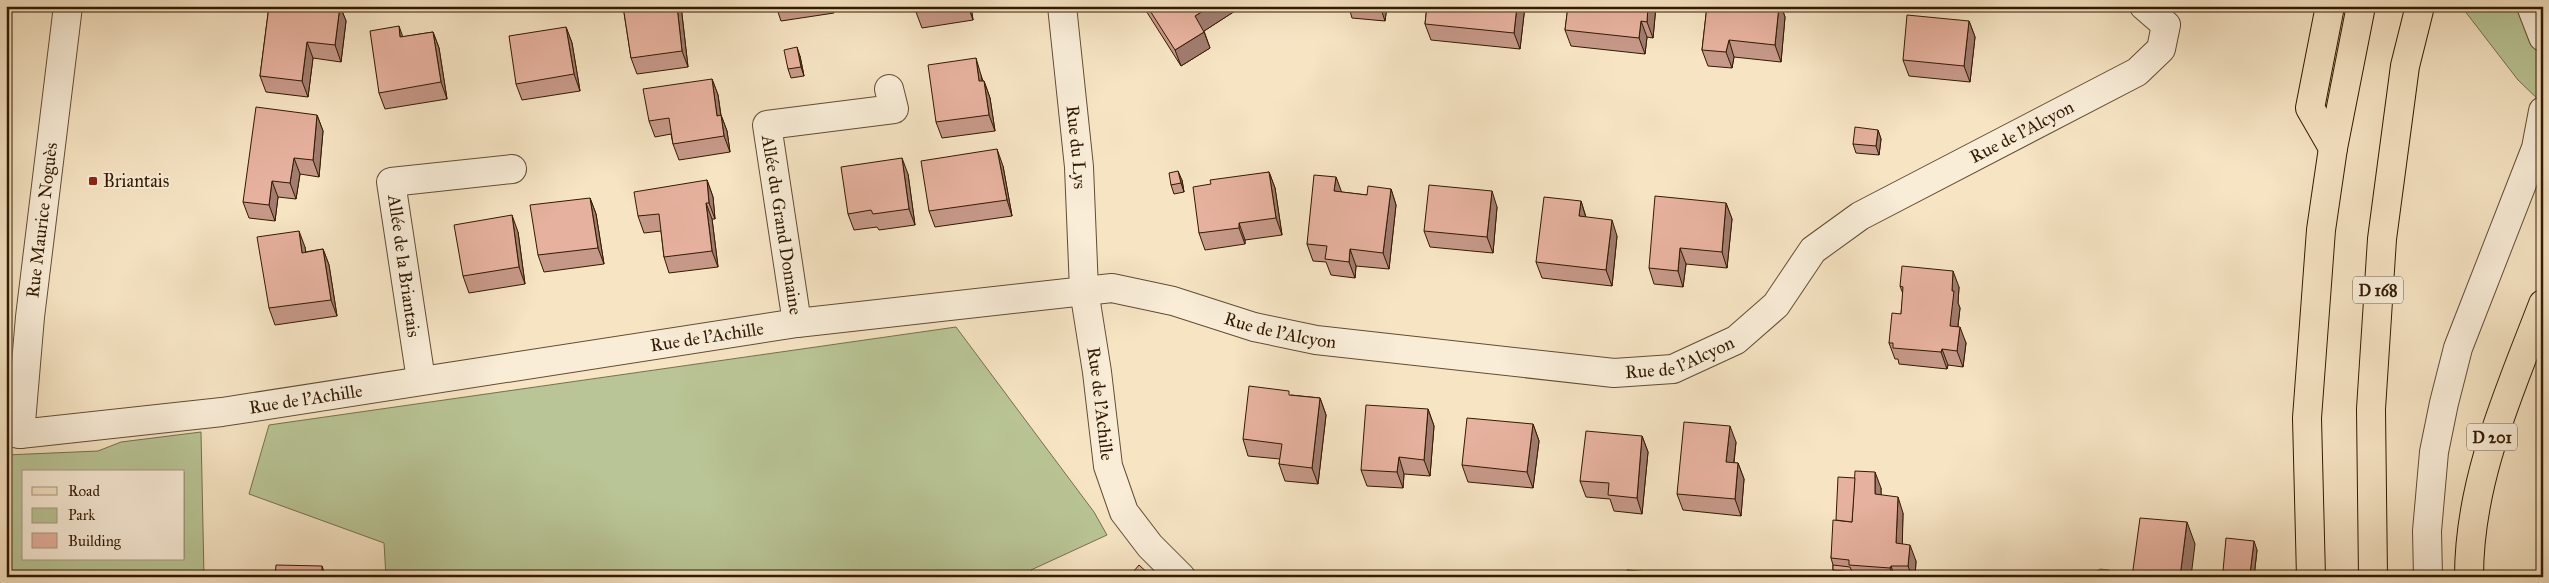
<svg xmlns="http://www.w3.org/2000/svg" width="2549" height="583" font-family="'IM FELL Great Primer',serif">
  <rect width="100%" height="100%" fill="#f6e4c3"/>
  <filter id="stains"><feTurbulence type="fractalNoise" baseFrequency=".004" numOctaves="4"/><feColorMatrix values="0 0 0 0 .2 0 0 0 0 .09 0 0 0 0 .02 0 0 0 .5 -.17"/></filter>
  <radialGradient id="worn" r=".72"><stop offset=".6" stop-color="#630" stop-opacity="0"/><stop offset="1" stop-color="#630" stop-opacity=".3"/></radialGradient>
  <g fill="#b9c596" stroke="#76704c" fill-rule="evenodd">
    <polygon points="2461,6 2543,6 2543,104 2518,80"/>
    <polygon points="956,327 1094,512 1107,535 1031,570 1035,577 386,577 384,543 249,494 269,425"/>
    <path d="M201,432l3,145h-198v-122l92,-4 23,-9zM24,472h160v87h-160z"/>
  </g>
  <polygon fill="#9dbfb3" stroke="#727d6c" points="2100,569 2109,570 2115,577 2088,577"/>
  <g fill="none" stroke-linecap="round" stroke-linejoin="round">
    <defs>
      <g id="minor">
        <path id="s1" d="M1062,6l17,161 5,123 13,82 11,94 16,46 26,34 31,31"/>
        <polyline points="797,323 767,125 894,109 889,89"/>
        <polyline points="421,380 391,182 512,169"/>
        <path id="s2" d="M6,432l14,2 202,-22 575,-89 315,-35 61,13 81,26 62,13 298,33 59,-4 63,-29 40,-35 37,-55 47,-34 277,-144 24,-23 5,-24 -22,-19"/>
        <path id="s3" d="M20,434l10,-117 38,-311"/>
      </g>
      <g id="tertiary">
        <polyline points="2531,6 2543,37"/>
        <polyline points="2428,577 2427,531 2434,452 2444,403 2458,348 2536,148 2543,111"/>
      </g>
      <g id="primary">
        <polyline points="2330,6 2310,108 2333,148"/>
        <polyline points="2311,577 2307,418 2321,230 2333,148 2361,6"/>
        <polyline points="2373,577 2371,409 2382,239 2405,66 2420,6"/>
        <path d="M2469,577c0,-97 40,-184 74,-273"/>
      </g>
    </defs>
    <use href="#minor" stroke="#634c32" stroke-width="30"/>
    <use href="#tertiary" stroke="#634c32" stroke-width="30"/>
    <use href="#primary" stroke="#321a01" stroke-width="30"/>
    <use href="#minor" stroke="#f9edd8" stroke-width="28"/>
    <use href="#tertiary" stroke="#f9edd8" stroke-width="28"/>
    <use href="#primary" stroke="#f6e4c3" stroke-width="28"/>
  </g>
  <g fill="#c69888" stroke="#321a01">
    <polygon points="269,6 340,6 346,21 341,62 313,58 308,97 266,92 260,76"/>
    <polygon points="623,6 681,6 688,67 637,74 631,58"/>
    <polygon points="776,6 833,6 834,13 781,21"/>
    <polygon points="916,6 971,6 973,20 922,28 916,12"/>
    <polygon points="1143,6 1233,6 1235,11 1204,31 1210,48 1181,66"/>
    <polygon points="1308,6 1387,6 1385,21 1352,18 1350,11"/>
    <polygon points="1427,6 1525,6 1520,49 1431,40 1425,24"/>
    <polygon points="1568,6 1656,6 1653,38 1647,37 1645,54 1571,46 1565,30"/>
    <polygon points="1707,6 1781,6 1785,17 1781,62 1734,57 1732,68 1708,66 1702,50"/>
    <polygon points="1969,21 1975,37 1970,82 1909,76 1903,60"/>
    <polygon points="566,27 572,43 580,91 522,100 516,84"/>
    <polygon points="433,32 439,48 447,99 385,109 379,93 402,37"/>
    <polygon points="800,56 804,76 791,78 788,69"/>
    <polygon points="981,75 983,81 984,81 990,98 995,131 942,138 936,122"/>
    <polygon points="712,79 718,95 721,115 727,131 730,152 679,160 673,144 671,134 655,137 649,121"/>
    <polygon points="317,115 323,131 319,177 300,174 296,199 278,197 275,221 249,218 243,202"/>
    <polygon points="1878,130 1881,139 1879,155 1856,153 1853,144"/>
    <polygon points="1003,166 1012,216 935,227 929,211"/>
    <polygon points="1269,172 1275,188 1282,235 1245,240 1245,244 1205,250 1199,233 1211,184"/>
    <polygon points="908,174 915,225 879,230 877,227 854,230 848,214"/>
    <polygon points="1336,177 1341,192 1367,195 1391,189 1396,205 1389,269 1356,266 1355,278 1331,275 1326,262 1313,261 1307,244"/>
    <polygon points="707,180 713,197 715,219 712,219 718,267 669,273 664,257 661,231 644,233 638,216"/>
    <polygon points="1182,180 1184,192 1174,194 1171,185"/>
    <polygon points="590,198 596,214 604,264 544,272 538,255"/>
    <polygon points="1581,201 1586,217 1617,236 1612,286 1542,278 1536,262"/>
    <polygon points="1726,203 1732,219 1727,268 1686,264 1683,287 1654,284 1649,268"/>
    <polygon points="1497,207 1493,253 1430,247 1424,231"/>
    <polygon points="518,232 525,284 469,293 463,276"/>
    <polygon points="305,247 305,252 323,249 329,265 337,316 275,325 269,308"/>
    <polygon points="1900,286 1959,287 1958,303 1960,308 1958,326 1966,343 1963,367 1948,365 1947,369 1899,364 1898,359 1895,359 1889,343 1901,314 1903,294"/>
    <polygon points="1291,395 1320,398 1326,415 1318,484 1285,481 1279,464 1280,459 1248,456 1243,439"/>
    <polygon points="1428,409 1434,426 1430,476 1404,474 1403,488 1367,486 1361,470"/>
    <polygon points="1533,424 1539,441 1533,488 1468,482 1462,465"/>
    <polygon points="1642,436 1648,452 1642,514 1614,511 1610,499 1586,497 1580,481"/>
    <polygon points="1736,442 1734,463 1738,463 1744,479 1741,516 1683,510 1677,494"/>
    <polygon points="1881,488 1881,495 1903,513 1902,544 1916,561 1915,577 1835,577 1833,570 1833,565 1831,558 1836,520"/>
    <polygon points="2257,550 2254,577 2225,577 2223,571"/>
  </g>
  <g fill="#a17c6f" stroke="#321a01">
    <polygon points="340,6 346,21 341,62 335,45"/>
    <polygon points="677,6 681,6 688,67 682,51"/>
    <polygon points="968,6 971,6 973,20"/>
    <polygon points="1211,6 1233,6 1235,11 1201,33 1195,16"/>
    <polygon points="1380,6 1387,6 1385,21"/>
    <polygon points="1517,6 1525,6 1520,49 1514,33"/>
    <polygon points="1648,6 1656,6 1653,38 1647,22"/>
    <polygon points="1779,6 1781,6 1785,17 1781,62 1775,45"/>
    <polygon points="1641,21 1647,37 1645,54 1639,38"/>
    <polygon points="1969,21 1975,37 1970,82 1964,66"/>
    <polygon points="399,26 405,43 400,37"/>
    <polygon points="566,27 572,43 580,91 574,74"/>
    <polygon points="433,32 439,48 447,99 441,82"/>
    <polygon points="1204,32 1210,48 1181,66 1175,50"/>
    <polygon points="1729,40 1734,57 1732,68 1726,52"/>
    <polygon points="307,42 313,58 308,97 302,81"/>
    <polygon points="797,47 800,56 804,76 801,67"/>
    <polygon points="976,58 981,75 985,98 979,81"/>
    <polygon points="712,79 718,95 723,132 717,116"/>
    <polygon points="984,81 990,98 995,131 989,115"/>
    <polygon points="317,115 323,131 319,177 313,160"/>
    <polygon points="721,115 727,131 730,152 724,136"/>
    <polygon points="1878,130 1881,139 1879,155 1876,146"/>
    <polygon points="997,149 1003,166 1012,216 1007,200"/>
    <polygon points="294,158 300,174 296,199 290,183"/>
    <polygon points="902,158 908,174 915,225 909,209"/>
    <polygon points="1178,171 1182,180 1184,192 1181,183"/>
    <polygon points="1269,172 1275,188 1282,235 1276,218"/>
    <polygon points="1336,177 1342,193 1334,191"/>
    <polygon points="707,180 713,197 715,219 709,203"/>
    <polygon points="272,181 278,197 275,221 269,205"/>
    <polygon points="1391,189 1396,205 1389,269 1383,253"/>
    <polygon points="1492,191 1497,207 1493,253 1487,237"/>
    <polygon points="590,198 596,214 604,264 598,248"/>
    <polygon points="1581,201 1586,218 1579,216"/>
    <polygon points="706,203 712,219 718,267 712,251"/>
    <polygon points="1726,203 1732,219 1727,268 1722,252"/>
    <polygon points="512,215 518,232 525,284 519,267"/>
    <polygon points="1612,220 1617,236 1612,286 1606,270"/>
    <polygon points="1239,223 1245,240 1245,244 1239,228"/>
    <polygon points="299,231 305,247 308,269 302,253"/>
    <polygon points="1680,248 1686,264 1683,287 1678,271"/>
    <polygon points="323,249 329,265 337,316 331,300"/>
    <polygon points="1350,249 1356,266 1355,278 1349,262"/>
    <polygon points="1953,271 1959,287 1958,303 1960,308 1956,342 1950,326"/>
    <polygon points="1960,327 1966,343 1963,367 1957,351"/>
    <polygon points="1942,349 1948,365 1947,369 1941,352"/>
    <polygon points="1320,398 1326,415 1318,484 1312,468"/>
    <polygon points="1428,409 1434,426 1430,476 1424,460"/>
    <polygon points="1533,424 1539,441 1533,488 1527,472"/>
    <polygon points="1730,426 1736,442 1732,478 1726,462"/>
    <polygon points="1642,436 1648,452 1642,514 1637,498"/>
    <polygon points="1399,457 1404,474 1403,488 1397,472"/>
    <polygon points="1738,463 1744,479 1741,516 1735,499"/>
    <polygon points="1875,472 1881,488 1881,511 1875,494"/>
    <polygon points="1898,497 1903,513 1902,560 1896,543"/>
    <polygon points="2187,522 2195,544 2191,577 2180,577"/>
    <polygon points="2254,541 2257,550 2254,577 2251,577 2250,574"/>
    <polygon points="1910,545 1916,561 1915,577 1912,577 1908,566"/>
    <polygon points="322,566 326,577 322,577"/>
    <polygon points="1891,566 1895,577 1893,577 1890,568"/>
  </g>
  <g fill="#e6b19e" stroke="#321a01">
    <polygon points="269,6 340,6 335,45 307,42 302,81 260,76"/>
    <polygon points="623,6 677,6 682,51 631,58"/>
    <polygon points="916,6 952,6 916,12"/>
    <polygon points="1147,6 1211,6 1195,16 1204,32 1175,50"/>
    <polygon points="1427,6 1517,6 1514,33 1425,24"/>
    <polygon points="1568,6 1648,6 1647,22 1641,21 1639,38 1565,30"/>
    <polygon points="1707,6 1779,6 1775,45 1729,40 1726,52 1702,50"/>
    <polygon points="1907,15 1969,21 1964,66 1903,60"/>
    <polygon points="399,26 400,37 433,32 441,82 379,93 370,31"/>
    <polygon points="566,27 574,74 516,84 509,36"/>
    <polygon points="797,47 801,67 788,69 784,50"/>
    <polygon points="976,58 979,81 984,81 989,115 936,122 928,65"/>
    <polygon points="712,79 717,116 721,115 724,136 673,144 669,118 649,121 643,89"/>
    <polygon points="256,107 317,115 313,160 294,158 290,183 272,181 269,205 243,202"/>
    <polygon points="1855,127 1878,130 1876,146 1853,144"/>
    <polygon points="997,149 1007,200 929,211 921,161"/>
    <polygon points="902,158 909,209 873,214 871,210 848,214 841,167"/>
    <polygon points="1178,171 1181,183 1171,185 1169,173"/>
    <polygon points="1269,172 1276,218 1239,223 1239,228 1199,233 1193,187 1211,184 1210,180"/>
    <polygon points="1314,175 1336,177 1334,191 1367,195 1368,186 1391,189 1383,253 1350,249 1349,262 1325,259 1327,246 1307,244"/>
    <polygon points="707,180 709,203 706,203 712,251 664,257 659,214 638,216 634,192"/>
    <polygon points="1429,185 1492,191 1487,237 1424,231"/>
    <polygon points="1655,196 1726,203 1722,252 1680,248 1678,271 1649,268"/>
    <polygon points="1544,197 1581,201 1579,216 1612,220 1606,270 1536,262"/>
    <polygon points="590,198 598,248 538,255 530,205"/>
    <polygon points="512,215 519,267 463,276 454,225"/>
    <polygon points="299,231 302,253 323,249 331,300 269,308 257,237"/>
    <polygon points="1902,266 1953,271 1952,291 1954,291 1950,326 1960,327 1957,351 1942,349 1941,352 1893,348 1893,343 1889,343 1892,313 1901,314 1903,287 1900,286"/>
    <polygon points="1249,386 1289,391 1289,395 1320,398 1312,468 1279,464 1282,444 1243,439"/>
    <polygon points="1366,405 1428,409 1424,460 1399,457 1397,472 1361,470"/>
    <polygon points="1467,418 1533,424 1527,472 1462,465"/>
    <polygon points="1684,422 1730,426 1726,462 1738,463 1735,499 1677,494"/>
    <polygon points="1586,431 1642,436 1637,498 1608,495 1609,483 1580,481"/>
    <polygon points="1855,471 1875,472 1875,494 1898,497 1896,543 1910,545 1908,566 1891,566 1890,568 1849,565 1849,560 1831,558 1833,520 1852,522"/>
    <polygon points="1838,477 1855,478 1852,522 1836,520"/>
    <polygon points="2140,518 2187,522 2180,577 2132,577"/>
    <polygon points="2226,538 2254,541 2250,574 2223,571"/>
    <polygon points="276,565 322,566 322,577 275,577"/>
    <polygon points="1139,565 1152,577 1129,577"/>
    <polygon points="1833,565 1850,567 1852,572 1833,570"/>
    <polygon points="1627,570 1649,572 1648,577 1627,577"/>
  </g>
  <rect fill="#8f2418" stroke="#f9edd8" stroke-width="2" x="88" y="176" width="10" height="10" rx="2.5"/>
  <g text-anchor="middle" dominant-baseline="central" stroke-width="4" stroke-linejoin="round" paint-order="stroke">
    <g fill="#f9edd8" stroke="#6e5942" stroke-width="1">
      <rect x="2353" y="276.5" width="50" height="27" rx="4"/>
      <rect x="2467" y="423.5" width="50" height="27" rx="4"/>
    </g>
    <g font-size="16" font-weight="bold" fill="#321a01">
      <text x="2378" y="290">D 168</text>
      <text x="2492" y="437">D 201</text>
    </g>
    <g font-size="18" fill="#321a01" stroke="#f9edd8">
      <text stroke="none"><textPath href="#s2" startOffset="2115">Rue de l'Alcyon</textPath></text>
      <text stroke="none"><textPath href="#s1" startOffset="142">Rue du Lys</textPath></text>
      <text stroke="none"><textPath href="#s3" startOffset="215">Rue Maurice Noguès</textPath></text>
      <text transform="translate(782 225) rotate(81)">Allée du Grand Domaine</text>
      <text transform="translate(404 266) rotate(82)">Allée de la Briantais</text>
      <text stroke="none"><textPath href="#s2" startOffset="1290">Rue de l'Alcyon</textPath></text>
      <text stroke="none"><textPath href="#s2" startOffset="708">Rue de l'Achille</textPath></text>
      <text stroke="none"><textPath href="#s2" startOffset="1695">Rue de l'Alcyon</textPath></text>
      <text stroke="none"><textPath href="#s2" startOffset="302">Rue de l'Achille</textPath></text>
      <text stroke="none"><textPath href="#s1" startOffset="400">Rue de l'Achille</textPath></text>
    </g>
    <g font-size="18" fill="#321a01" stroke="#f9edd8" text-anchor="start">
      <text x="103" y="181">Briantais</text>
    </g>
  </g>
  <rect width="2549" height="583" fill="none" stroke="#f6e4c3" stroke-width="25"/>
  <rect x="8" y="8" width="2534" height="568" fill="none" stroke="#321a01" stroke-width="2.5"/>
  <rect x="12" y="12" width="2524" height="558" fill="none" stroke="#321a01"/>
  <rect x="22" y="470" width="162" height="90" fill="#f9edd8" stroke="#a99982"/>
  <rect x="32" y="487" width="25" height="8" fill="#f6e4c3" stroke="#a99982"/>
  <text x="68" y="496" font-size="15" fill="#321a01">Road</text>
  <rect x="32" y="508" width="25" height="15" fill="#b9c596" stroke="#a99982"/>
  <text x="68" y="520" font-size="15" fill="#321a01">Park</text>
  <rect x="32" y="533" width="25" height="15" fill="#e6b19e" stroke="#a99982"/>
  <text x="68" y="546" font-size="15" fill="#321a01">Building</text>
  <rect width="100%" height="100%" filter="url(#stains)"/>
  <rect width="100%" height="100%" fill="url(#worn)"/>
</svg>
